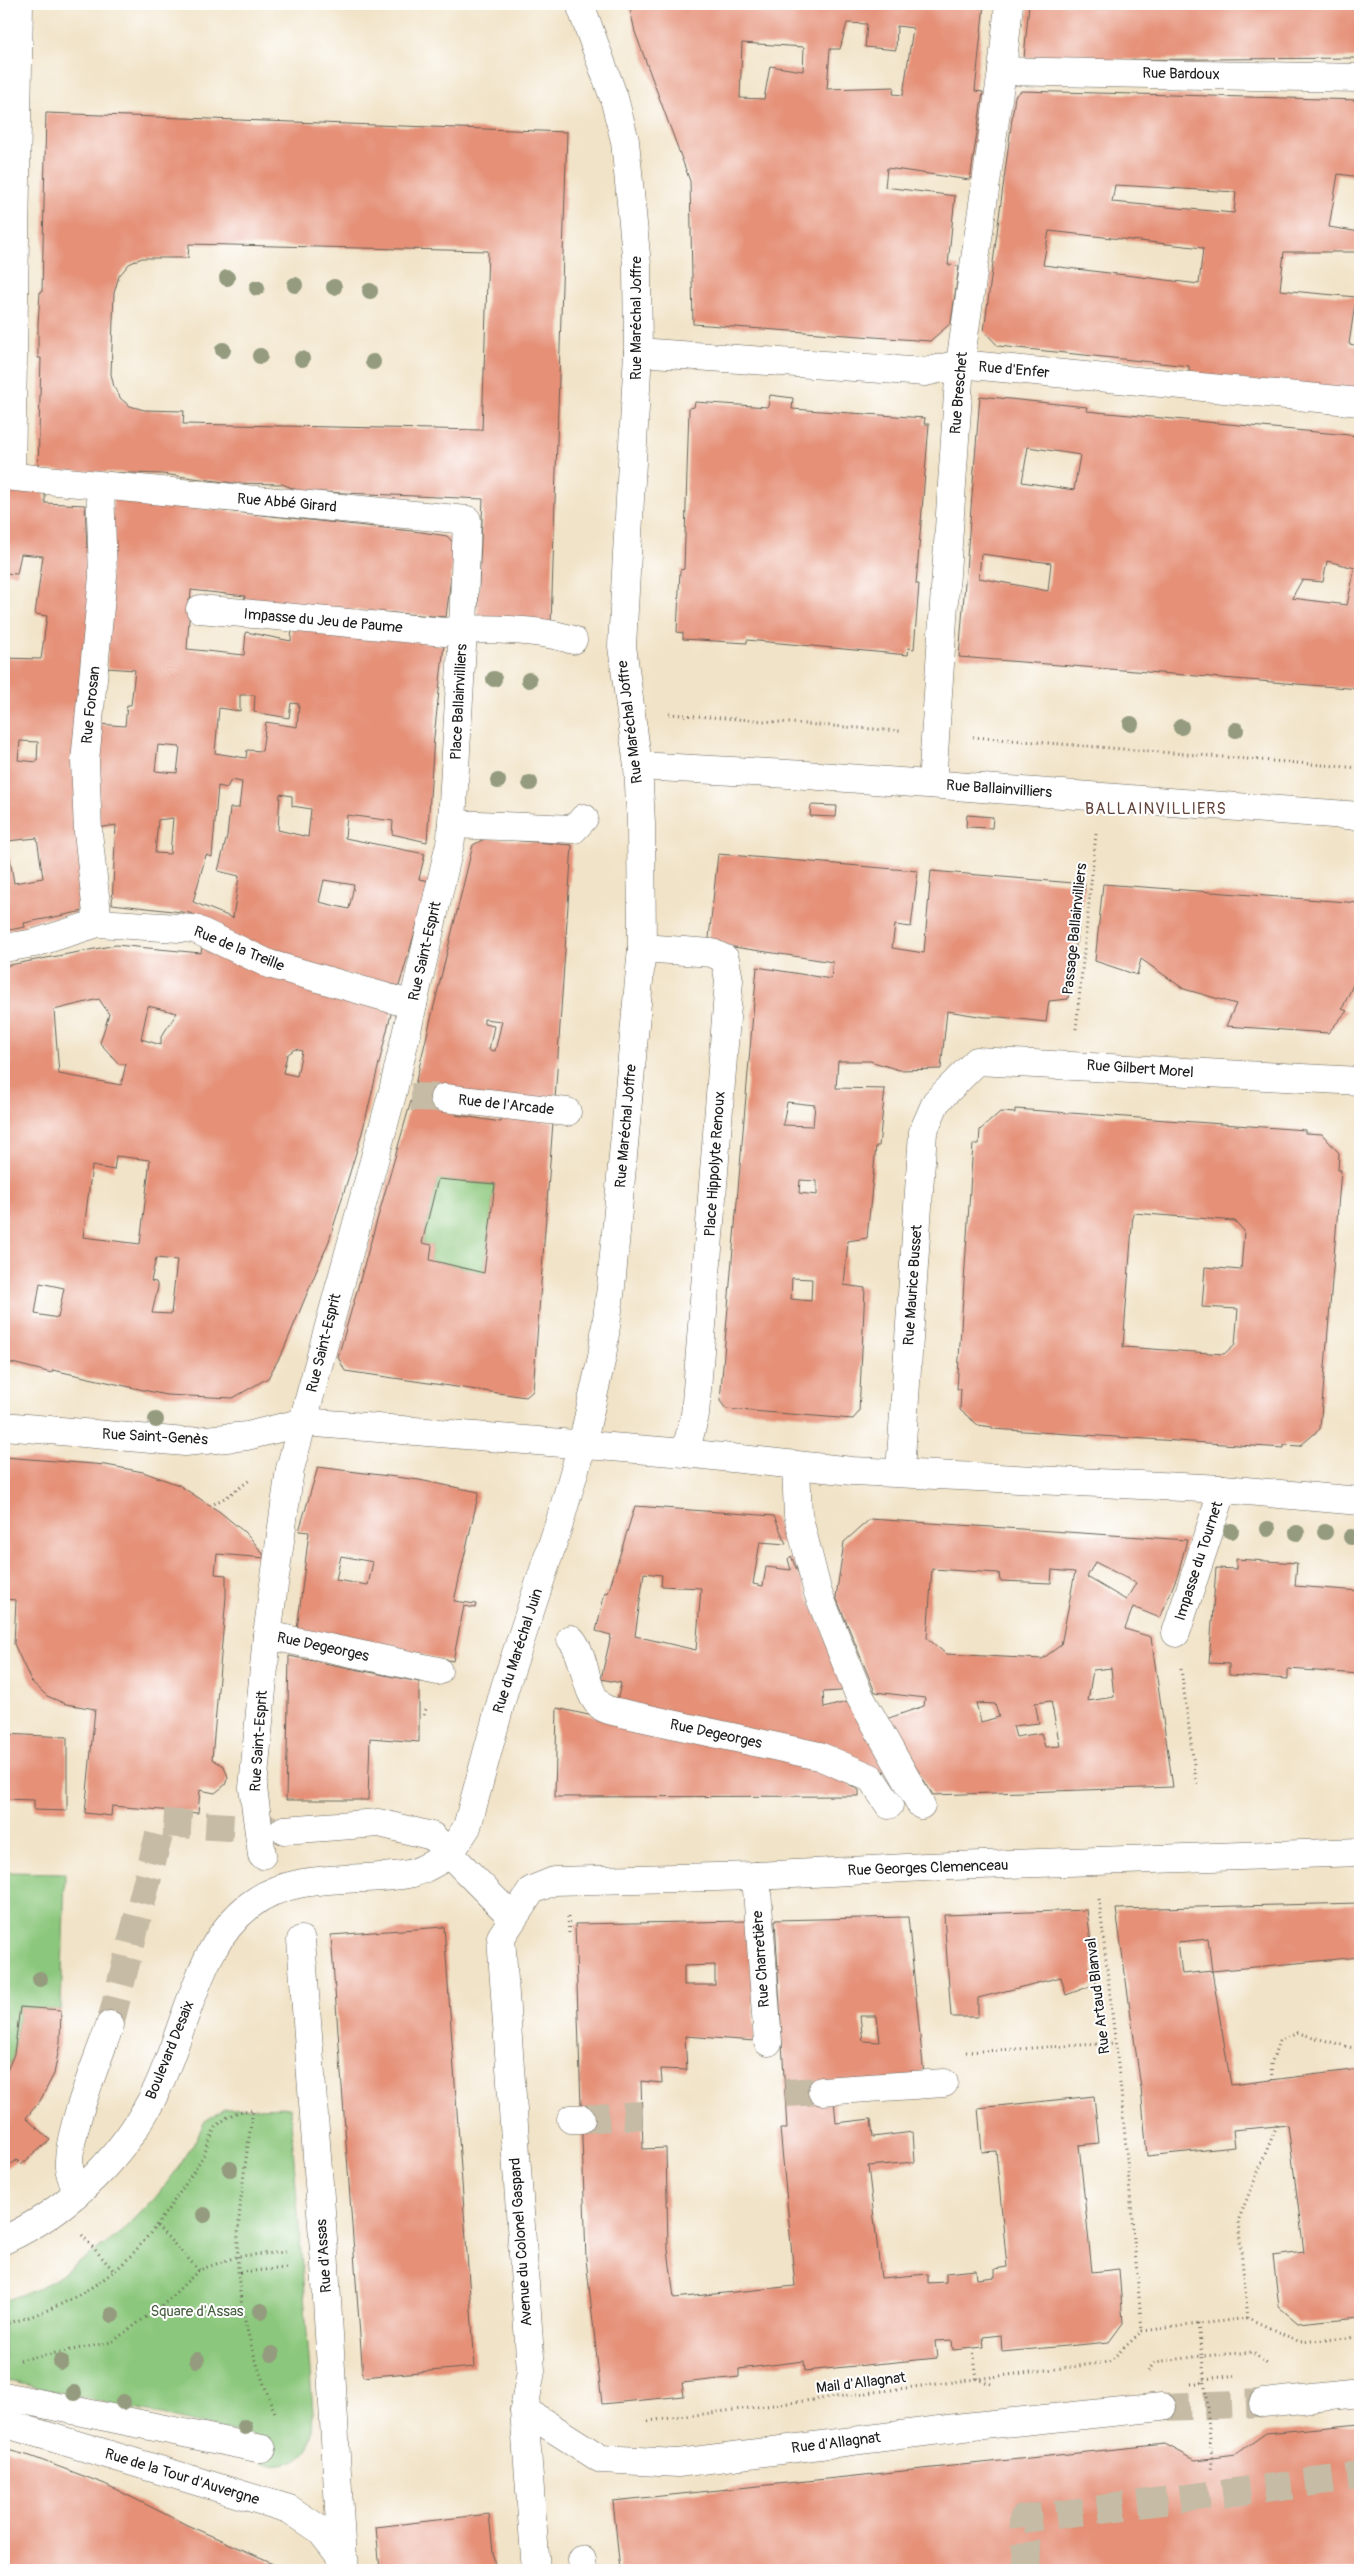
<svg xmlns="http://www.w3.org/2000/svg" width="1364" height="2574" font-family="Pangolin,sans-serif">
  <rect width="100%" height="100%" fill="#fff"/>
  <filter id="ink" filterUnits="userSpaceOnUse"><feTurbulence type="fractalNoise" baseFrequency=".02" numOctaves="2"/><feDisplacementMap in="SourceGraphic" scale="10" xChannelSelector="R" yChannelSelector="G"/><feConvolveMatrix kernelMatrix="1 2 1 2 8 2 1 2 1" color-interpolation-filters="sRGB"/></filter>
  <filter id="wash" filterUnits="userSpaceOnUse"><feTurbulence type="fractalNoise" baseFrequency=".0096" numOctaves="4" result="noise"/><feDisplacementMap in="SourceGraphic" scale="20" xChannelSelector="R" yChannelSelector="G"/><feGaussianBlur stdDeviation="1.12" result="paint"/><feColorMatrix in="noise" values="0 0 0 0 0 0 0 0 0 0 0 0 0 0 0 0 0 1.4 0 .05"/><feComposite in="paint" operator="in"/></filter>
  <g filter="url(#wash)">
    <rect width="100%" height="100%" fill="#f1e3c7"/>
    <g fill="#8bc77c" stroke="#54724c">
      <polygon points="438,1179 495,1184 484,1273 430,1260 432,1245 422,1243"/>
      <polygon points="4,1872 65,1873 61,2010 20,2007 14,2054 4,2078"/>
      <path d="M290,2107l23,305c-1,10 0,21 -3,31 -5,21 -33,24 -50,20l4,-25 -260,-58v-79l28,-10 22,-11 66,-46 36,-37 20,-26 17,-26 12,-24 19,-12z"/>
    </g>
    <g id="blocks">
      <g fill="#e59077" fill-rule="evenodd">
        <path d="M629,4h355l-9,87 8,1 -13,88 -83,-12 -2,19 70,9 -7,69 11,1 -8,57 -21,18 -237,-17 -3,-143 -55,-149zM847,23l20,1 -2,23 31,3 1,-24 16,2 -10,67 -10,-1 1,-7 -67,2 3,-40h10zM742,43l62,4 -1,24 -33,-5 -6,33 -24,-1z"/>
        <polygon points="1029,4 1360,4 1360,58 1073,60 1024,58"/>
        <path d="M1021,91l339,9v77l-22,-3 -9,53 31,5v20h-76l-4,38 76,7 -7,47 11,2v46l-171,-17v-9l-191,-20 -14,-15 31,-235zM1115,185l121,7 -2,21 -122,-11zM1049,231l154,17 -4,36 -156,-19z"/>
        <path d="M46,113l521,19 -16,493 -74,-2 6,-124 -183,-8 -18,-7 -49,-1 -71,-9 -124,-4 3,-112h-3v-33l2,-33h2zM189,244l299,7 -6,179 -299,-6 1,-13 -40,-1 -14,-4 -9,-7 -7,-12 -3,-13 3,-81 5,-17 10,-12 13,-6h46z"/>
        <polygon points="770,395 793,398 792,409 925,418 924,424 929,424 916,584 919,584 914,649 909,648 908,655 747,640 747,643 683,639 683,633 677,632 680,570 684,569 689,408 694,407 695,402 768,407"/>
        <path d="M980,396l107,11 -1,4 274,25v253l-401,-32zM1028,447l52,8 -6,35 -52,-8zM981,554l70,9 -3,28 -69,-13zM1327,561l28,7 -8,37 -55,-7 10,-18 21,2z"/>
        <path d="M4,489l41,1v13l40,2 2,43h4l-7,363 -60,12 1,4 -21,4v-273l37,1 6,-43 -12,-2 8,-58 -22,-2 -4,20 -13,-1zM20,741l18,1 -1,20 -19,-2zM37,838l6,40 -29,5 -7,-42z"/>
        <path d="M113,499l308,33 26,4 8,9 -9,72 -115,-9 -87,-2 1,-10 -54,-6 -4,59 57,6 2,-23 45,9 1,-15 152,19 -10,92 -7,105 -35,-8 1,-13 -46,-6 -2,23 80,16 -6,25 11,2 -31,105 -128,-29 -81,-44 -78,-9 4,-79 -18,3 1,-59h-5l4,-45 27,2 2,-21h4l4,-35 -28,-2zM240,695h15l-1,17 35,6 2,-15 8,1 -2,23 -31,-5 -4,29 -15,-1 -1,8 -31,-5 4,-45 21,3zM158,745l22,2 -3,26 -22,-2zM231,780l11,2 -3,26h-9l-3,28 -9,35 21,5 -6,42 -40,-16 13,-47 6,2 6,-71 9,2zM280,794l12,2v10l19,3 -3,28 -30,-7zM173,818l-3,36 -15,-1 3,-33zM324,880l30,5 -5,24 -30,-7z"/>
        <polygon points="811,805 837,806 836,817 810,816"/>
        <polygon points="967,815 993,817 992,828 966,827"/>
        <path d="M486,838l86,7 -17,255 -98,11 -1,4 45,7 1,-6 51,6 -20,269 -7,6 -181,-26 -7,-14 73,-256 62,-256zM484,1019l18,2 -7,30 -6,-1 5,-24 -10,-2zM438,1179l57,5 -11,89 -54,-13 2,-15 -10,-2z"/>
        <path d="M718,854l200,17 -7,56 -16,-2 -3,23 32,5 7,-82 154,13 -17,115 -19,2 -3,21 -46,-5h-15l-38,-6 -6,58 -42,1 -29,-9h-32l-2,27 49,1 -6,57h-3l-9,92 -19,3 -4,44 21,3 -6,124 -6,7 -127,-10 -6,-8 37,-434 74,12 2,-17 -119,-18 -5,-6zM787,1102l28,3 -2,21 -30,-1zM800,1180l17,1v14l-18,-2zM792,1278l20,1 -1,22 -20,-2z"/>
        <polygon points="1103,884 1360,903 1360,977 1357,976 1342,1009 1347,1011 1328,1033 1226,1026 1236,1004 1184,989 1141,959 1137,975 1095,961"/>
        <path d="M116,945l85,8 1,-6 190,63 -30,123 -33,108 -46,110 -15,27 -35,20 -67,-3 -113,-25 -1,3 -48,-12v-395zM99,999l10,15 -9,29 19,21h7l-5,21 -62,-11 -5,-64zM148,1006l29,7 -16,24v8l-20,-6zM295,1049l7,2 -5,25 -14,-3 4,-18zM116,1156l34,4 -10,84 -57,-7 9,-71 22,4zM156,1258l21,2 -6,54 -19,-1 6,-26 -2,-5 -5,-1zM40,1283l24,5 -6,30 -23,-4z"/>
        <path d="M1015,1109l290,21v3l17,1 17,19 -1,17h3l-21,259 -20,17 -16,-1v3l-291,-19 -1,-2 -14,-2 -18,-15 1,-21h-4l16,-245h6l1,-14 20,-18 15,1zM1133,1213l102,8 9,10 -3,39 -36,-3 -3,40 36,2 -3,35 -11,10 -101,-7z"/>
        <polygon points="4,1457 106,1465 143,1472 179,1485 220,1512 249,1536 266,1558 217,1554 215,1574 226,1575 226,1597 212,1759 224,1766 228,1777 225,1785 215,1793 200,1790 198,1813 112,1806 111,1816 85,1813 95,1709 66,1704 47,1696 31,1681 14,1644 16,1600 4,1599"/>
        <path d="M318,1467l101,13 60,12 -25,109 22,3 -1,4 -11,-2 -11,55 -156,-31 12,-98 -10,-1zM341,1556l32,6 -5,23 -32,-5z"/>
        <path d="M635,1506l139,10 12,28 -26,-2 -7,42 10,2 3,-19 25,3 -3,-11 3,-3 57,132 -7,3 -18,1 1,16 30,-8 36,66 -6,6 -84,-30 -184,-37 5,-22 -20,-4 10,-44 -15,-4 9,-39 3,1zM644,1573l18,2 -1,11 40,2 -5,62 -61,-14z"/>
        <path d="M870,1519l317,21 -9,34 -18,44 -27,-11 -8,22 26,8 22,150 -240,8 -47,-76 38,-13 1,-8 -50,-6 -39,-95 8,-55zM1095,1562l41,21 -10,17 -39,-23zM932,1569l67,4 1,8 51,2 1,-13 23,2 -14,73 -19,14 -96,-5 -19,-16zM1111,1668l3,29 -26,4 5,-31zM1051,1701l9,45 -15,1 -4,-14 -25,4 -3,-11 26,-3 -4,-20zM976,1703l19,1 4,13 -18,5z"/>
        <polygon points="1236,1559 1297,1563 1295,1586 1360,1591 1360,1674 1288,1669 1288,1679 1229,1675 1229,1664 1209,1663 1216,1568 1236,1569"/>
        <polygon points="289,1656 419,1682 419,1742 370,1738 368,1800 286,1800"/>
        <polygon points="557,1708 817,1766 859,1790 859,1796 555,1797"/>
        <polygon points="4,1734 67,1737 67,1811 34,1810 34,1800 4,1799"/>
        <polygon points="1360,1903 1360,1957 1212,1971 1208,1939 1178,1942 1182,1974 1212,1971 1231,2085 1360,2069 1360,2317 1298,2323 1279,2307 1273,2256 1304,2252 1288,2125 1233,2130 1235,2147 1147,2156 1141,2088 1116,1909"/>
        <polygon points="1087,1910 1096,1984 1066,1995 1061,1977 978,1998 978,2017 951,2017 944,1915"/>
        <path d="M908,1917l16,158 -90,24 2,24 35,-4 2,18 40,-5 2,30 -47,4 13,112 47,-4v9l18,-1v-9l30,-3 1,9 18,-2v-8l12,-2 -11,-116 -14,1 -4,-44 116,-12 5,47 -20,2 13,127 27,-3 4,54 -14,19 -107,10 -1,-17 -18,2 1,10 -31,3 -1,-10 -17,1 2,17 -132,13 -1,-10 -65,8v8l-57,6 2,13 -82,8 -16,-145 -11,-335 174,-3 6,120 -70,-5 2,34 -26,-1 1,14 -21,-2 2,68 23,-1 2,101 6,49 121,-12 -15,-157h7l-12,-209zM715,1965v20h-31v-19zM860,2016h17l3,26 -17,-1z"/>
        <polygon points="444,1927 475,2367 363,2377 331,1935"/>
        <polygon points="20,2007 61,2010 60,2043 54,2074 40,2101 26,2118 50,2140 21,2165 17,2160 4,2169 4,2078 14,2054"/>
        <polygon points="1360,2424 1360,2570 620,2570 613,2501 1165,2444 1195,2460 1212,2458 1235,2455 1266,2433"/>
        <polygon points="4,2449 30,2456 105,2484 187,2525 289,2570 4,2570"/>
        <polygon points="489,2514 495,2570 380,2570 376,2527"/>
      </g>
    </g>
  </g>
  <g filter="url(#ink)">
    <use href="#blocks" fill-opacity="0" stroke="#676258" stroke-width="1"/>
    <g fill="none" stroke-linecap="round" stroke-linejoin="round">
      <g stroke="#c6bba5" stroke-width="28" stroke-dasharray="28 14" stroke-linecap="butt">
        <polyline points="411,1097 444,1098"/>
        <polyline points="110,2025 162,1823 282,1830"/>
        <polyline points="785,2093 822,2091"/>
        <polyline points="581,2119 642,2115"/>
        <polyline points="1162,2407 1263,2403"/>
        <polyline points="1028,2570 1023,2519 1360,2476"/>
      </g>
      <defs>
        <g id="minor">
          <polyline points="1002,71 1360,78"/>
          <polyline points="638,352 925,372 960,364 1360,402"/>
          <polyline points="11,475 19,4"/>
          <polyline points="4,476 467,520 463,629 451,839 393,1091 290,1469 267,1635 253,1788 262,1855"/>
          <path d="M200,609l245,23c34,-5 96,-3 128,8"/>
          <polyline points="638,766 806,775 1360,816"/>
          <polyline points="932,784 960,364 1002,71 1009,4"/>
          <polyline points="452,824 574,829 584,818"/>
          <polyline points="98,923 88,832 85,761 103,576 100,486"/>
          <polyline points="4,948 35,943 98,923 195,929 269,964 413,1005"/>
          <polyline points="642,948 712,953 725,959 729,980 695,1415 685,1453"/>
          <polyline points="444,1098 567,1112"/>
          <polyline points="4,1426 185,1442 247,1436 304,1422 685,1453 852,1471 1223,1489 1360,1501"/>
          <polyline points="796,1466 798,1515 818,1593 859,1695 921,1805"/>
          <polyline points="900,1472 923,1132 936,1102 977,1061 1360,1081"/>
          <polyline points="1176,1633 1223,1489"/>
          <polyline points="267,1635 438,1671"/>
          <path d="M571,1639c16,18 13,55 31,68 4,3 10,4 15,5l202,44 52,22 18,27"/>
          <polyline points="284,1830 379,1823 432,1836 512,1917"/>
          <polyline points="449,1855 467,1827 505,1687 559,1524 582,1445 602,1357 611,1287 642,948 641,823 638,766 622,646 638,352 637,265 625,141 614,98 580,4"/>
          <polyline points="756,1876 768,2042"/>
          <polyline points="301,1940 325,2265 342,2560"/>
          <polyline points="822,2091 944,2083"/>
          <polyline points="571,2119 581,2119"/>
          <path d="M77,2193c-3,-9 -7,-18 -8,-26 -2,-34 29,-108 41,-142"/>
          <path d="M4,2240c66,-30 122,-86 153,-151 10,-22 18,-45 26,-68 16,-43 29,-86 67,-116 43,-34 109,-22 158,-31 14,-2 29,-13 41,-19"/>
          <polyline points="4,2396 262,2449"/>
          <polyline points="1263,2403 1360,2393"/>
          <polyline points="524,2410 601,2459 678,2463 964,2427 1162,2407"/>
          <polyline points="4,2423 289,2509 319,2529 345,2562"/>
          <polyline points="582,2560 583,2570"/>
          <polyline points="536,2570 524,2410 531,2371 501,1937 532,1890 554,1881 756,1876 925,1867 1360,1852"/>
        </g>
      </defs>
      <use href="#minor" stroke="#676258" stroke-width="29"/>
      <g stroke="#676258" stroke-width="3" stroke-dasharray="1 4" stroke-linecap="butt">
        <polyline points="669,714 900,731"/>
        <polyline points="973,737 1360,768"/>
        <polyline points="1076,1029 1096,834"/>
        <polyline points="210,1506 228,1496 251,1479"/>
        <polyline points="1181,1669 1197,1787"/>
        <polyline points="424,1715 427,1706"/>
        <polyline points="1099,1899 1121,2091 1142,2331"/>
        <polyline points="568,1917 569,1934"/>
        <polyline points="966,2052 1115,2043"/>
        <polyline points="1272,2080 1271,2064 1279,2041 1298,2033 1360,2050"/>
        <polyline points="157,2226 199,2270"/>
        <polyline points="82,2235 114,2271"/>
        <polyline points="240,2272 287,2268"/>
        <polyline points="1248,2318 1238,2221 1277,2125"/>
        <path d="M4,2324c39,-9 77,-27 109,-52 33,-26 67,-79 89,-114 6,-10 9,-27 17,-34 11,-10 20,-13 34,-14 -9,66 -23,136 -10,201 7,36 19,69 32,102"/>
        <polyline points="1198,2324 1202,2356 1252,2352 1267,2364"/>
        <polyline points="973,2348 977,2379 994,2385"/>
        <polyline points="20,2360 112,2342 165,2303 199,2270 239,2256 286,2252"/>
        <polyline points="1148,2371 1155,2362 1202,2356 1212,2458 1211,2471"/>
        <polyline points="1204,2379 1238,2375"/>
        <polyline points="1191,2384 1204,2382"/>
        <polyline points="648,2421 1109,2362 1142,2331 1248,2318 1300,2342 1360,2337"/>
      </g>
      <use href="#minor" stroke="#fff" stroke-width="28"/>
    </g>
    <g fill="#949b7e">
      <circle cx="227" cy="278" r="8"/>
      <circle cx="295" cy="285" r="8"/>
      <circle cx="334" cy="287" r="8"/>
      <circle cx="257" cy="288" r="8"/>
      <circle cx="370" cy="291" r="8"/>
      <circle cx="223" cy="350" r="8"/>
      <circle cx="260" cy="356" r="8"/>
      <circle cx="302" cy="359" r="8"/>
      <circle cx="373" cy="362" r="8"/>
      <circle cx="494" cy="679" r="8"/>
      <circle cx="529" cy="680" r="8"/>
      <circle cx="1131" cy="724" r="8"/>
      <circle cx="1181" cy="727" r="8"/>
      <circle cx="1236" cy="730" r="8"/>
      <circle cx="498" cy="781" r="8"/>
      <circle cx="530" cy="783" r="8"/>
      <circle cx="156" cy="1420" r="8"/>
      <circle cx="1268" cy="1529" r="8"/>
      <circle cx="1231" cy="1531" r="8"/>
      <circle cx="1325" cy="1532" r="8"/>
      <circle cx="1297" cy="1533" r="8"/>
      <circle cx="1351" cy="1537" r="8"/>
      <circle cx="40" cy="1979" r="8"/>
      <circle cx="230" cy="2169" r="8"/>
      <circle cx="204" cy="2215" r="8"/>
      <circle cx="261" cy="2311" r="8"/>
      <circle cx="112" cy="2315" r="8"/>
      <circle cx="272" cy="2354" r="8"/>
      <circle cx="197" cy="2360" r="8"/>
      <circle cx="61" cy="2362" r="8"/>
      <circle cx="74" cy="2393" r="8"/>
      <circle cx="123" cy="2402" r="8"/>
      <circle cx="245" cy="2427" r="8"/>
    </g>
  </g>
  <g text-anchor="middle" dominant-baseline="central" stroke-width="4" stroke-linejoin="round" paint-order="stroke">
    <g font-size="15" fill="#1c1c1c" stroke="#fff">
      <text transform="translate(1181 74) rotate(1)">Rue Bardoux</text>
      <text transform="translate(636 318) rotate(-90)">Rue Maréchal Joffre</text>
      <text transform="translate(1014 370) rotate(5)">Rue d'Enfer</text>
      <text transform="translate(959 393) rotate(-85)">Rue Breschet</text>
      <text transform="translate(287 503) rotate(5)">Rue Abbé Girard</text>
      <text transform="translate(323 621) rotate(5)">Impasse du Jeu de Paume</text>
      <text transform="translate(459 702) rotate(-87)">Place Ballainvilliers</text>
      <text transform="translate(91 705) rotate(-84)">Rue Forosan</text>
      <text transform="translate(630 722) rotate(-97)">Rue Maréchal Joffre</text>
      <text transform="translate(999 789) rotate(4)">Rue Ballainvilliers</text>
      <text transform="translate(1075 929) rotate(-84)">Passage Ballainvilliers</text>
      <text transform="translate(239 949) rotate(22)">Rue de la Treille</text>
      <text transform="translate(425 951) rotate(-77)">Rue Saint-Esprit</text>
      <text transform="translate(1140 1069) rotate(4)">Rue Gilbert Morel</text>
      <text transform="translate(506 1105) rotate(6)">Rue de l'Arcade</text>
      <text transform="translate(626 1126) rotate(-85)">Rue Maréchal Joffre</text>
      <text transform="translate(715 1164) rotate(-86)">Place Hippolyte Renoux</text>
      <text transform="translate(913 1285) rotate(-86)">Rue Maurice Busset</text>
      <text transform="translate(324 1343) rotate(-76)">Rue Saint-Esprit</text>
      <text transform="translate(155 1437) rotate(3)">Rue Saint-Genès</text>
      <text transform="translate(1199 1561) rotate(-72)">Impasse du Tournet</text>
      <text transform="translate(323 1647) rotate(12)">Rue Degeorges</text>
      <text transform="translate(518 1651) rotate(-72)">Rue du Maréchal Juin</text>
      <text transform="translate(716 1734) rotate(12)">Rue Degeorges</text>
      <text transform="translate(259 1741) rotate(-86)">Rue Saint-Esprit</text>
      <text transform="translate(928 1868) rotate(-2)">Rue Georges Clemenceau</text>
      <text transform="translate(761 1959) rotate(-94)">Rue Charretière</text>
      <text transform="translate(1098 1996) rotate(-97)">Rue Artaud Blanval</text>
      <text transform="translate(170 2050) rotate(-68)">Boulevard Desaix</text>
      <text transform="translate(521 2242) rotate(-94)">Avenue du Colonel Gaspard</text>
      <text transform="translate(324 2256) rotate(-94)">Rue d'Assas</text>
      <text transform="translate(861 2383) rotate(-7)">Mail d'Allagnat</text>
      <text transform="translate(836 2443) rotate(-7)">Rue d'Allagnat</text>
      <text transform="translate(182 2477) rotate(17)">Rue de la Tour d'Auvergne</text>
    </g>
    <g font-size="15" fill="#486042" stroke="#fff">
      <text x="197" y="2311">Square d'Assas</text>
    </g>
    <g font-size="16" letter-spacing="1" fill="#62453c" stroke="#fff">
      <text x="1156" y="809">BALLAINVILLIERS</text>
    </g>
  </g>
  <rect width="1364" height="2574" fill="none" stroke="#fff" stroke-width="20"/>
</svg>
